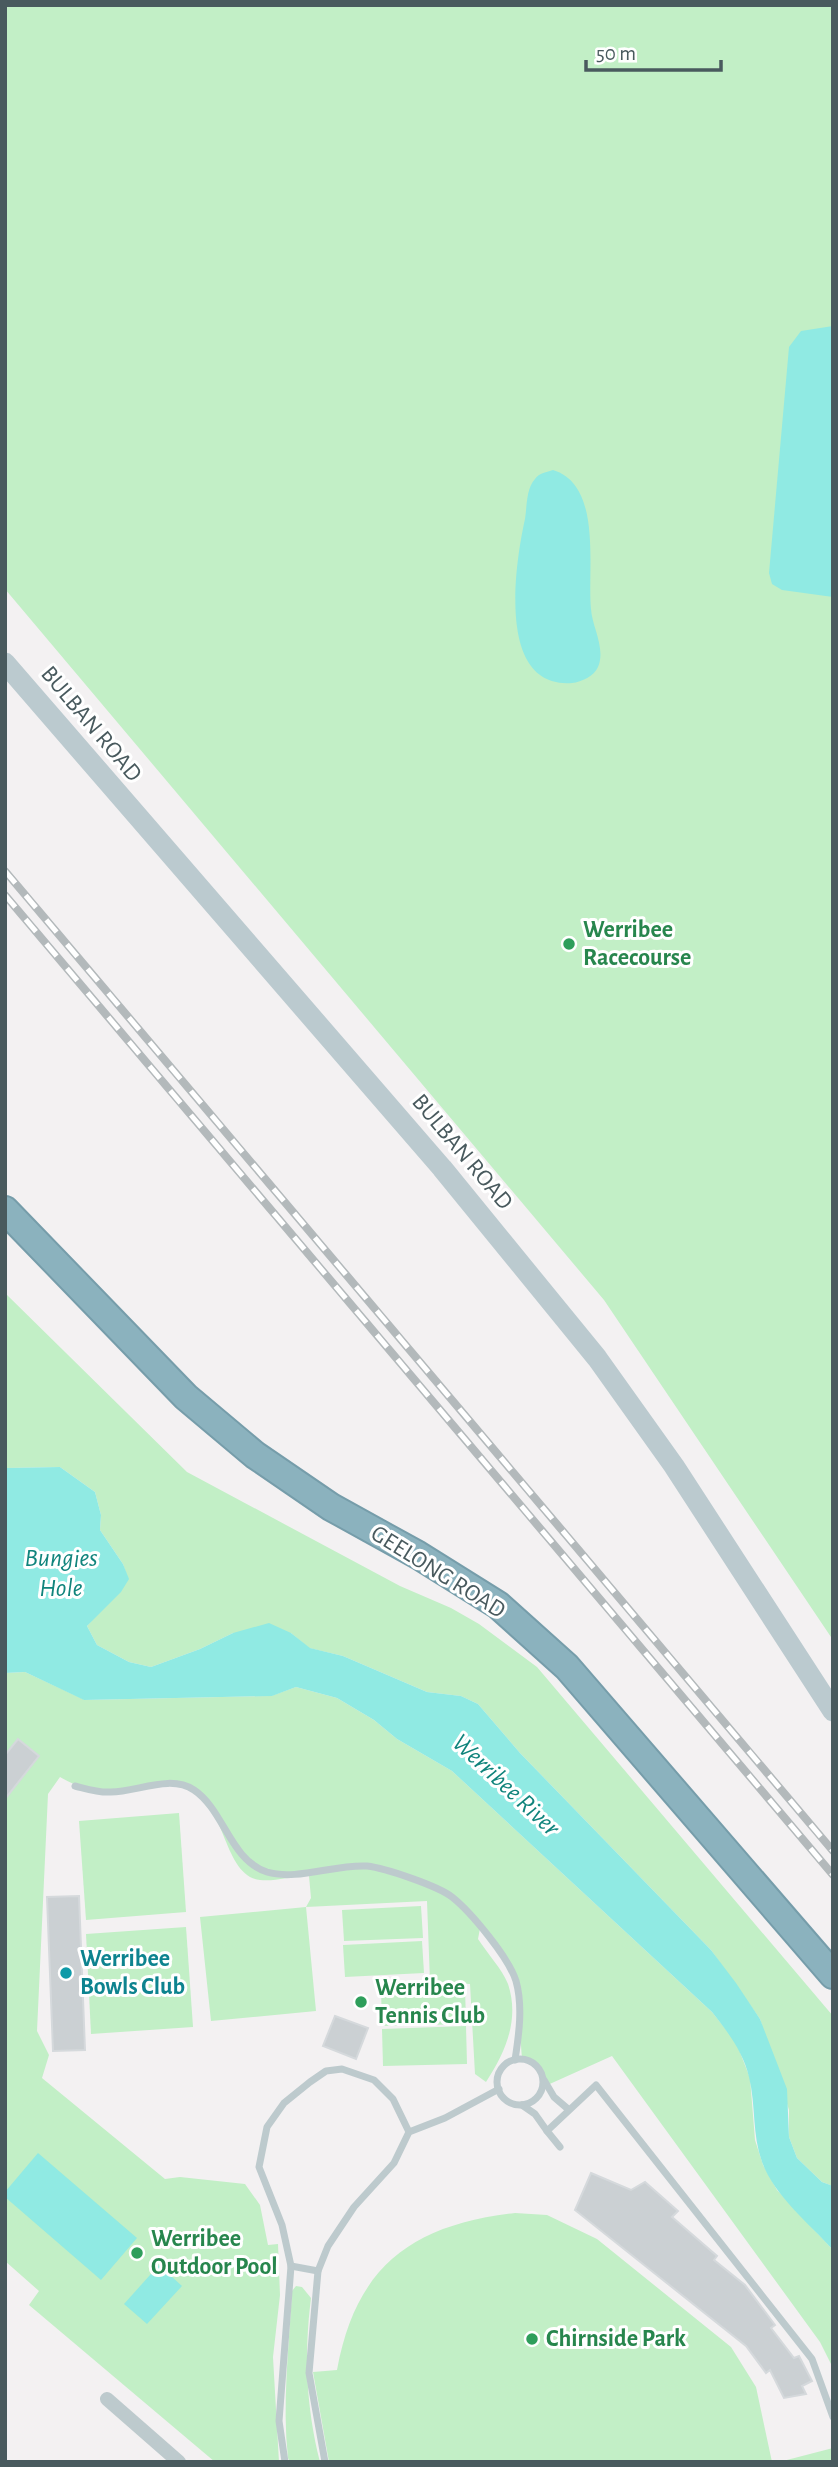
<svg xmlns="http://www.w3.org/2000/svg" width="838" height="2467" font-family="'Alegreya Sans',sans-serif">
  <rect width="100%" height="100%" fill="#f3f1f2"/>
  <g fill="#c2efc6">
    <polygon points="5,5 833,5 833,1640 604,1300 5,589"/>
    <polygon points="5,1293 187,1472 400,1586 451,1608 479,1624 537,1667 833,2016 833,2186 822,2182 797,2158 789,2137 789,2110 760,2019 711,1950 520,1753 478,1704 461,1696 427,1692 343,1656 309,1648 291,1633 233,1633 200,1649 151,1667 129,1662 97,1645 87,1626 128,1579 123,1564 100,1530 101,1515 95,1492 60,1467 5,1468"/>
    <path d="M25,1672l60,28 186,-4 25,-9 41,11 37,22 23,19 55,32 260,241 24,30 14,36 5,62 8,25 14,25 56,60v118l-13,-26 -208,-286 -69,31c-2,-14 -5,-24 -21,-28l-6,-79 -35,-57 -3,16c9,14 24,30 30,45 12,36 -3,69 -22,98l-11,-8 -5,-90 -40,-2 -3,-81 -121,6 10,104 -105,10 -11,-104 106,-10 5,-9 -2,-22c-17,-1 -33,6 -49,4 -37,-4 -35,-79 -69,-91 -48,-16 -79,19 -131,-12l-12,17 -11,237 12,24 -7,23 123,101 15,-2 65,7 15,21 8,40 10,-1 2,51 -7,62 6,105h-64l-186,-157 10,-14 -34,-30v-588z"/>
    <polygon points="179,1813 186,1912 86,1920 79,1821"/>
    <polygon points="421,1906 423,1938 344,1941 342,1910"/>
    <polygon points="186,1927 193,2027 91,2034 86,1934"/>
    <polygon points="422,1941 424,1973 345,1977 343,1945"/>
    <polygon points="465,1986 466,2024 382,2026 381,1989"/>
    <polygon points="466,2026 467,2064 383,2066 382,2029"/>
    <path d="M515,2213l32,2 50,24 134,108 25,40 16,75h-443l-16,-90 24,-2c19,-104 75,-145 178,-157z"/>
    <path d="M296,2286l6,1 9,11c-7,56 -5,108 9,164h-30l-2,-4c-6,-55 1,-111 4,-167z"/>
    <polygon points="833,2448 833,2462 779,2462"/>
  </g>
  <g fill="#90eae3">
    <polygon points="833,326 833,597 782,590 772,584 769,573 789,347 801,331"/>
    <path d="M553,470c50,15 34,99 38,139 1,18 15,39 7,58 -4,9 -16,15 -26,16 -76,6 -57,-119 -47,-164 2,-12 1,-30 10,-40 4,-6 12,-7 18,-9z"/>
    <path d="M60,1467l35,25 6,23 -1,15 23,34 6,15 -8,13 -34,34 10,19 32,17 22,5 49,-18 33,-16 36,-10 22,10 19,15 33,8 84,36 34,4 17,8 42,49 191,197 25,33 24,36 27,70 2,48 8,21 25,24 11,4v64c-24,-27 -58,-53 -71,-88 -10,-28 -6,-56 -13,-85 -6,-25 -21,-45 -37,-65l-260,-241 -55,-32 -23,-19 -37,-22 -41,-11 -24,9 -188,4 -59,-28 -20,1v-205z"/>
    <polygon points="38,2153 137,2238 101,2280 5,2197 5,2192"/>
    <polygon points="159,2265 182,2286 147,2324 124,2304"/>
  </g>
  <g fill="#cbd0d3" stroke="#d5d9dc" stroke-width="2">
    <polygon points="18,1739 39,1756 5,1799 5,1755"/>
    <polygon points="79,1896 85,2050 53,2051 47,1897"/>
    <polygon points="335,2016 368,2028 356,2059 323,2046"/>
    <polygon points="591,2173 631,2190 645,2182 678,2211 672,2217 717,2256 714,2260 745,2285 775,2325 771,2328 794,2358 799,2356 812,2381 802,2386 806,2394 784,2398 770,2370 766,2373 746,2346 575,2210"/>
  </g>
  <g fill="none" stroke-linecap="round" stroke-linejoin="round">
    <defs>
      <polyline id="highway" points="5,1210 186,1397 255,1455 331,1507 418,1555 498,1605 567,1667 833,1975"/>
    </defs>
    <use href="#highway" stroke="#769daa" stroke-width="30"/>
    <g stroke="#bdcacd" stroke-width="7">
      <path d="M75,1786c12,3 24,7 36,6 26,0 59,-18 83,-2 30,20 36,70 73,82 30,9 68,-8 100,-6 18,2 71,20 85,31 19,15 57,61 64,84 7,25 3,53 -1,79"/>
      <circle cx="520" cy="2082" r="23"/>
      <polyline points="544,2080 554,2097 568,2109"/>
      <polyline points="522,2105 535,2114 547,2131"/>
      <polyline points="560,2147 547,2131 596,2085 812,2359 833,2417"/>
      <polyline points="291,2266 318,2271 328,2246 354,2207 394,2163 409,2132 445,2118 499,2089"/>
      <polyline points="318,2271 309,2373 325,2462"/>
      <polyline points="285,2462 279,2421 291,2266 282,2225 259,2167 267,2127 284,2103 310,2082 326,2071 342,2069 374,2080 393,2099 409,2132"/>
    </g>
    <polyline stroke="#bdcacd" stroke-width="14" points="107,2399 179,2462"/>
    <polyline stroke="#bbcacf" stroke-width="21" points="5,663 442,1168 597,1358 674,1466 833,1711"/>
    <use href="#highway" stroke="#8bb2be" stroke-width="26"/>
    <defs>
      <g id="rail">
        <polyline points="5,871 833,1851"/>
        <polyline points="5,895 833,1875"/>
      </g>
    </defs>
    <use href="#rail" stroke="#b3b9bb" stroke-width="8"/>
    <use href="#rail" stroke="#fff" stroke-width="5" stroke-dasharray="16" stroke-linecap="butt"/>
  </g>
  <g fill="#2e9e5b" stroke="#fff" stroke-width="2.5">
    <circle cx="569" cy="944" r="7"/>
    <circle cx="361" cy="2002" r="7"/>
    <circle cx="137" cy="2253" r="7"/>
    <circle cx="532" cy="2339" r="7"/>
  </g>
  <circle fill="#0f9aa8" stroke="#fff" stroke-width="2.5" cx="66" cy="1973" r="7"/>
  <g text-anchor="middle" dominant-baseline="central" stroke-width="6" stroke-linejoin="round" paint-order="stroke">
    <g font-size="24" fill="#495a5e" stroke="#fff">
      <text transform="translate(91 724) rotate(50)">BULBAN ROAD</text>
      <text transform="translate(462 1152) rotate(50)">BULBAN ROAD</text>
      <text transform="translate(438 1572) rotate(32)">GEELONG ROAD</text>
    </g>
    <g font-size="24" font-weight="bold" fill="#27864d" stroke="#fff" text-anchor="start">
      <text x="583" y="930">Werribee<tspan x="583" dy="28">Racecourse</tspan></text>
      <text x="375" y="1988">Werribee<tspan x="375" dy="28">Tennis Club</tspan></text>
      <text x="151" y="2239">Werribee<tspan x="151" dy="28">Outdoor Pool</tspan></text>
      <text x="546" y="2339">Chirnside Park</text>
    </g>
    <g font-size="24" font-weight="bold" fill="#0d838f" stroke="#fff" text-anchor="start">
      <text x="80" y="1959">Werribee<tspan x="80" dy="28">Bowls Club</tspan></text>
    </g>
    <g font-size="26" font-style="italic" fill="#10847c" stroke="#fff">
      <text x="61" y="1558">Bungies<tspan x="61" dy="30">Hole</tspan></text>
      <text transform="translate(506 1785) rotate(43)">Werribee River</text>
    </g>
  </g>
  <rect width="838" height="2467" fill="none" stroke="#495a5e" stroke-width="14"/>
  <path d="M586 60v10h135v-10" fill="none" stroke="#495a5e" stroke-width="3.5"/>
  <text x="596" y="60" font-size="21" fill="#495a5e" stroke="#ffffff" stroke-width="5" paint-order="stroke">50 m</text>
</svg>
